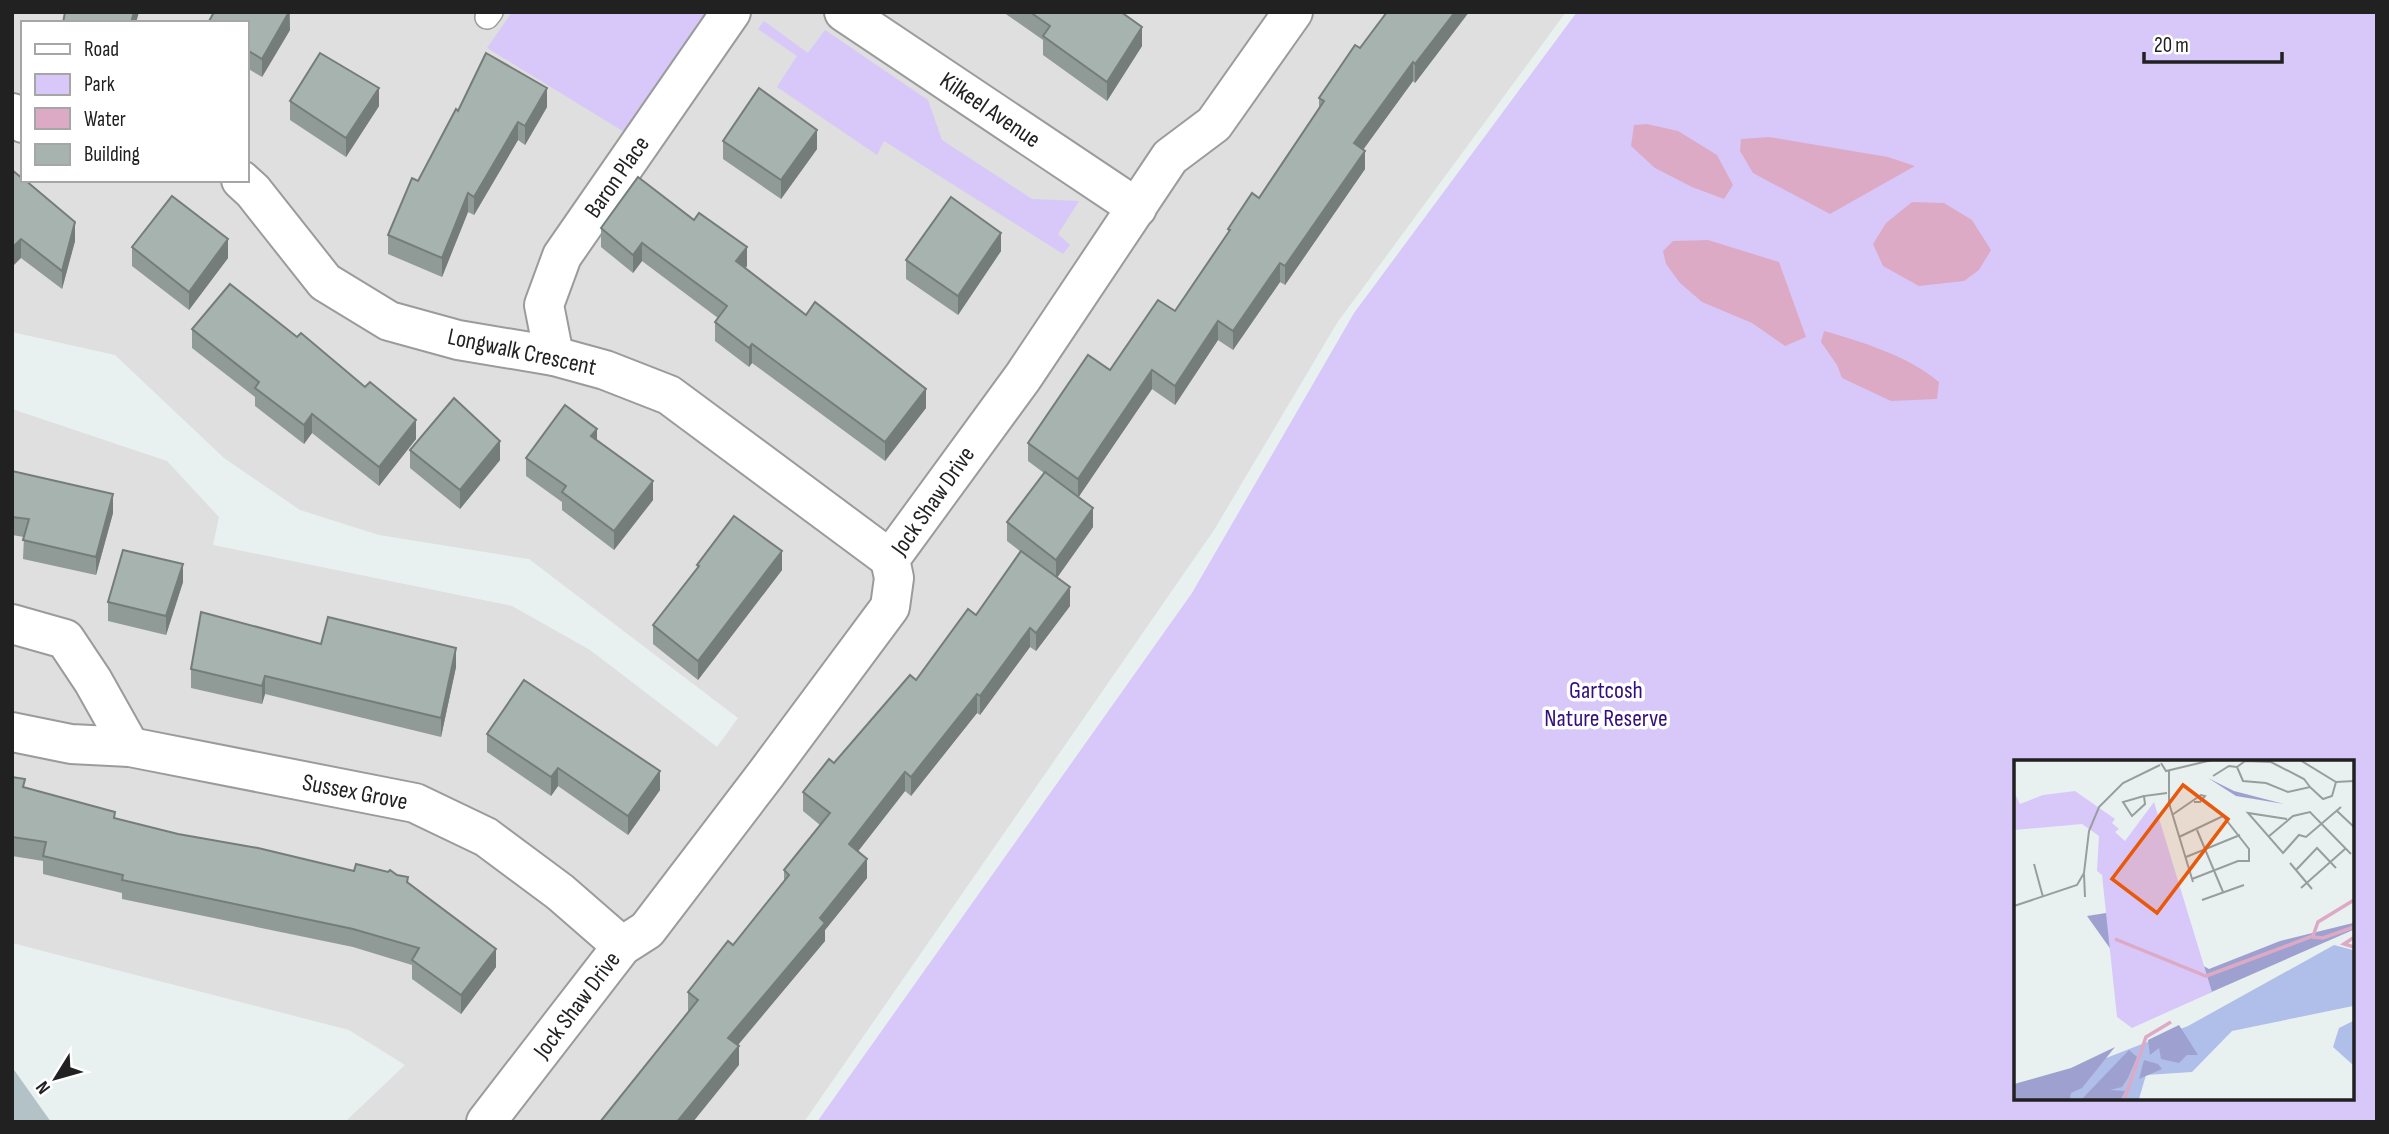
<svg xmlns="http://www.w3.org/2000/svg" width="2389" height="1134" font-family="'Sofia Sans Condensed',sans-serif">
  <rect width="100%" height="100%" fill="#e8f1f0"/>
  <path fill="#dedfde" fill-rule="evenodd" d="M12,12h1554l-229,311 -123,207 -410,592h-459l60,-57 -56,-35 -337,-87v-534l155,52 52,56 -6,28 299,61 78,44 127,97 21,-29 -209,-159 -150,-24 -79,-25 -76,-52 -109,-103 -103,-23zM23,23h224v157h-224z"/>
  <polygon fill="#b3c2c6" points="12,1067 51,1122 12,1122"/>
  <g fill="#d7c8f9" fill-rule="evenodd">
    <polygon points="512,12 716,12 639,141 487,48"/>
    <path d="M1577,12h800v1110h-1560l375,-529 162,-280zM2016,761h336v336h-336z"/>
    <polygon points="764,21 808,53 825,30 928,100 942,140 1032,199 1079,201 1058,234 1070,245 1063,254 884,141 877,155 777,87 797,56 758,29"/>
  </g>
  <g fill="#ddaac6">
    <polygon points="1647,124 1678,131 1717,155 1733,185 1724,199 1692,187 1655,168 1631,146 1634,125"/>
    <polygon points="1769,137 1888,157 1915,166 1830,214 1753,173 1740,151 1741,139"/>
    <polygon points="1912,202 1944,203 1972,220 1991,250 1979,270 1964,281 1919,286 1883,266 1873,244 1886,223"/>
    <polygon points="1708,240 1779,262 1806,337 1785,346 1752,323 1702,302 1680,283 1666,264 1663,251 1673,241"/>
    <path d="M1824,331c39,11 84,25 115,51l-2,17 -46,2 -49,-23 -5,-13 -16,-23z"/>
  </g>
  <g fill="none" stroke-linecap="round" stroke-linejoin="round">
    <defs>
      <polyline id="service" points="487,17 491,12"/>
      <g id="minor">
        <polyline points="844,12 1137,208"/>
        <polyline points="12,113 23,123"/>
        <polyline points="241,180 253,191 325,282 389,321 458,340 554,356 605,370 669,395 890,559"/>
        <polyline points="554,356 544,305 562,256 731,12"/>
        <polyline points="12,624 65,639 93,681 130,747"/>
        <polyline points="12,732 71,744 130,747 415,803 486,837 560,892 622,946"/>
        <polyline points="486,1122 622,946 647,930 766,774 890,607 894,578 890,559 1023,377 1170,157 1214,124 1293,12"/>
      </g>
    </defs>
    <use href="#service" stroke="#9b9b9b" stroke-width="26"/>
    <use href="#minor" stroke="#9b9b9b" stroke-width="42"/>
    <use href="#service" stroke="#fff" stroke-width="23"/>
    <use href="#minor" stroke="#fff" stroke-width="38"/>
  </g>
  <g fill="#909a96">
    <polygon points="290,12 290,30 262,77 247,68 247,23"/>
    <polygon points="1003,12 1121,12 1142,46 1107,101 1043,55 1043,40"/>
    <polygon points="1387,12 1469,12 1415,83 1413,81 1363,150 1365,169 1285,285 1280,282 1233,350 1218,340 1175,405 1152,389 1078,497 1093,527 1057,578 1070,606 1036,651 1030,647 980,715 977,713 911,796 905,791 858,851 867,878 825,930 825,941 737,1045 739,1065 688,1010 688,992 733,945 784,882 784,870 820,825 803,811 803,792 834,763 916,680 976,615 1020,551 1007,541 1007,522 1044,473 1028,461 1028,443 1175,311 1228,234 1228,229 1259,198 1319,108 1319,98 1360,48"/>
    <polygon points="290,101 379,106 346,157 290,120"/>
    <polygon points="547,107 525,145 518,140 474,215 468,212 442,277 388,254 388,235 458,111"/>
    <polygon points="723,141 817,149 781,199 723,159"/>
    <polygon points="12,170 75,241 62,289 21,258"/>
    <polygon points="601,228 747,266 745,268 926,408 885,461 752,363 749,367 715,341 715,322 718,318 642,261 633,273 601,247"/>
    <polygon points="132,247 228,258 189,310 132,266"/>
    <polygon points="1001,251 958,315 906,279 906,260"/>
    <polygon points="192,329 416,439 379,486 312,433 304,444 255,406 255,397 192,348"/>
    <polygon points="410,450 500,460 460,509 410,468"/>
    <polygon points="526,458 653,500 614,550 562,510 562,502 526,476"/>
    <polygon points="12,471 113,513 96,575 23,559 24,537 12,535"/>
    <polygon points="697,565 782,570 698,680 653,644 653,625 697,568"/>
    <polygon points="183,582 166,635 108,621 108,602"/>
    <polygon points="321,644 456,667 441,737 265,694 262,704 191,688 191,669"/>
    <polygon points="487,734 660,790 628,835 558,786 551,796 487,752"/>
    <polygon points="12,777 25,788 115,819 178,834 408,883 496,967 461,1014 412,979 412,965 353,947 122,899 122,893 43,874 43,861 12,856"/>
  </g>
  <g fill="#757d7a">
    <polygon points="134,12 139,12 136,23 131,23"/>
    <polygon points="289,12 290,30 262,77 262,59"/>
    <polygon points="1455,12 1469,12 1415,83 1415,64"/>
    <polygon points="1142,27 1142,46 1107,101 1107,82"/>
    <polygon points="1413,62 1413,81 1354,162 1354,143"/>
    <polygon points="379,88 379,106 346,157 346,138"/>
    <polygon points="547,88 547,107 525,145 525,126"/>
    <polygon points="518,122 518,140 474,215 474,197"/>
    <polygon points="817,130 817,149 781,199 781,180"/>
    <polygon points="1365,151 1365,169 1285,285 1285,266"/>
    <polygon points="468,193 468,212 442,277 442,258"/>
    <polygon points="75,222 75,241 62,289 62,271"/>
    <polygon points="1001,233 1001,251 958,315 958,296"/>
    <polygon points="21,239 21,258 12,267 12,248"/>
    <polygon points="228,239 228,258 189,310 189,292"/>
    <polygon points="642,243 642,261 633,273 633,255"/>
    <polygon points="747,247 747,266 736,280 736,261"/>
    <polygon points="1280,263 1280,282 1233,350 1233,331"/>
    <polygon points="1218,321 1218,340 1175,405 1175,386"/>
    <polygon points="752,344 752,363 749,367 749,348"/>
    <polygon points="1152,370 1152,389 1078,498 1078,479"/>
    <polygon points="926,389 926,408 885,461 885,442"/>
    <polygon points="312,414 312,433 304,444 304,425"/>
    <polygon points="416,420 416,439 379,486 379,467"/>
    <polygon points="597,429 597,447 591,436"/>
    <polygon points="500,441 500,460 460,509 460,490"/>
    <polygon points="653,481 653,500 614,550 614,531"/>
    <polygon points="113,494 113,513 96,575 96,557"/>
    <polygon points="1093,508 1093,527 1056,579 1056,560"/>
    <polygon points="782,551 782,570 698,680 698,661"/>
    <polygon points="183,564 183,582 166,635 166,616"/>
    <polygon points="1070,587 1070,606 1036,651 1036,633"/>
    <polygon points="1030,628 1030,647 980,715 980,696"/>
    <polygon points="456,648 456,667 441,737 441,718"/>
    <polygon points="265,676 265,694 262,704 262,686"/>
    <polygon points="977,694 977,713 911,796 911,777"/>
    <polygon points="558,768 558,786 551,796 551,777"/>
    <polygon points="660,771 660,790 628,835 628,816"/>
    <polygon points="905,772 905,791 849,863 849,844"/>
    <polygon points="867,859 867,878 825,930 825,941 728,1057 728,1038 820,918"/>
    <polygon points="496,949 496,967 461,1014 461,995"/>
    <polygon points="739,1046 739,1065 693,1122 677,1122"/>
  </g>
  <g fill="#a7b3af" stroke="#757d7a" stroke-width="2">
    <polygon points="65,12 134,12 131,23 63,23"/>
    <polygon points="214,12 289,12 262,59 247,50 247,23 208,23"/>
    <polygon points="1030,12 1121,12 1142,27 1107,82 1043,36 1050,26"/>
    <polygon points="1387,12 1455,12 1415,64 1413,62 1354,143 1365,151 1285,266 1280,263 1233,331 1218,321 1175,386 1152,370 1078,479 1028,443 1088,355 1110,370 1158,300 1175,311 1230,230 1228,229 1252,193 1259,198 1324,101 1319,98 1355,45 1360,48"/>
    <polygon points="320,53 379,88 346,138 290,101"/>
    <polygon points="486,53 547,88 525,126 518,122 474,197 468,193 442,258 388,235 412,178 418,181 456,109 458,111"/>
    <polygon points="759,88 817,130 781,180 723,141"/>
    <polygon points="12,170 23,179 23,180 25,180 75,222 62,271 21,239 12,248"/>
    <polygon points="638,177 694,220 699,213 747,247 736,261 806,315 815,302 926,389 885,442 752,344 749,348 715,322 727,306 642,243 633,255 601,228"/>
    <polygon points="172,196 228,239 189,292 132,247"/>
    <polygon points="951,197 1001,233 958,296 906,260"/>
    <polygon points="230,284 297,337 301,333 365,387 370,382 416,420 379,467 312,414 304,425 255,388 259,382 192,329"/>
    <polygon points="454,398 500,441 460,490 410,450"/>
    <polygon points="565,405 597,429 591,436 653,481 614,531 562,492 566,486 526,458"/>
    <polygon points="12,471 113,494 96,557 23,540 29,519 12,517"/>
    <polygon points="1045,472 1093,508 1056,560 1007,522"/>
    <polygon points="734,516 782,551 698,661 653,625 699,566 697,565"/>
    <polygon points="123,550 183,564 166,616 108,602"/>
    <polygon points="1021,551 1070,587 1036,633 1030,628 980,696 977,694 911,777 905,772 849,844 867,859 820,918 825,923 728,1038 739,1046 677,1122 600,1122 698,1000 688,992 728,941 733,945 789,875 784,870 830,813 803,792 829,759 834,763 910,675 916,680 968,609 976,615"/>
    <polygon points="201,612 321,644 328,617 456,648 441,718 265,676 262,686 191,669"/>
    <polygon points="524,680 660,771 628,816 558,768 551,777 487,734"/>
    <polygon points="12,777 25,779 23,787 115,812 114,818 178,834 258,848 354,871 356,864 388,872 390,870 397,875 408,877 407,882 496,949 461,995 412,960 419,948 353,929 122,880 123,875 43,856 46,842 12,837"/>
  </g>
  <g text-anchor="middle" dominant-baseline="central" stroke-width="7" stroke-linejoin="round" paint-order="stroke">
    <g font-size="24" fill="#212121" stroke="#fff">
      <text transform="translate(990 110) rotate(34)">Kilkeel Avenue</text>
      <text transform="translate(617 177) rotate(-55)">Baron Place</text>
      <text transform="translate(522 352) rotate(12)">Longwalk Crescent</text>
      <text transform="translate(933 501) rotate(-55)">Jock Shaw Drive</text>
      <text transform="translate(355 792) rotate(11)">Sussex Grove</text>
      <text transform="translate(577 1005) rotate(-53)">Jock Shaw Drive</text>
    </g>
    <g font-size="24" fill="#320e80" stroke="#fff">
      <text x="1606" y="690">Gartcosh<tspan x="1606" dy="28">Nature Reserve</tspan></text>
    </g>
  </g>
  <g transform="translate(2014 760)">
    <rect width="340" height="340" fill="#e8f1f0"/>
    <path d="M320,185l19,5v56l-121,25 -40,41 -46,3 -7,24 -125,1v-6l174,-68zM339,261v44l-20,-18 6,-19z" fill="#b0bfe9"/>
    <path d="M194,18l26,13 50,13 -48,-8zM92,153l103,56 71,-28 73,-18v7l-219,96 -20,-72 -27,-38zM165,265l19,30h-11l-8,8 -18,-4 -2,-11 -9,7 -2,-15zM101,287l-33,41 -11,5 -1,6h-56v-15l57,-16zM115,290l8,7 -9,21 -6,9 -12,3 15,1 -4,8h-39zM130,300l14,4 4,5 -23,10z" fill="#9ea1cf"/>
    <path d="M61,31l40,28 -3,4 7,6 -4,3 10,9 29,-39 58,190 -80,36 -15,-11 -15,-142 -5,-4 2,-35 -17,-12 -68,6v-38l6,12 23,-9z" fill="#d7c8f9"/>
    <path fill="none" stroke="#ddaac6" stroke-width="3.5" d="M298,177l11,1 31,-11M339,178l-9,6 10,3M101,179l91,37 107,-40 5,-14 36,-22M110,340l22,-63 25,-15"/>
    <path fill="none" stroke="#989e9d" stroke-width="2" d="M286,0l36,22 18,-1M147,3l5,8 46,-11M155,10v33l24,79M199,16l16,-10 8,1M296,27l-6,-8 -33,-17 -26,-1 -8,6 6,14 23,2 22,9 22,-5 13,12 9,-3 4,-14M130,36l-21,6 9,14 13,-12 -1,-8 23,-3M323,51l17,16M158,55l29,-20 4,1 -5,6h-6M273,59l-39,-6 35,40 16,-18 7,2 35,-30M183,70l26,62M165,77l44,-21 26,33v12h-11l-46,18M254,77l25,-21 17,-4 41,42M172,97l54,-22M276,103l22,26M20,104l9,33M282,110l21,-22 19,20M70,114l1,23M287,128l44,-39M188,140l42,-15M0,146l63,-21 7,-12 5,-42 10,-24 24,-24 37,-18"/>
    <path fill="#e8590c" fill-opacity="0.15" stroke="#e8590c" stroke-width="3.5" d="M169,25l45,34 -71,94 -45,-34z"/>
    <rect width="340" height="340" fill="none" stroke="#212121" stroke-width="3.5"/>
  </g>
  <rect width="2389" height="1134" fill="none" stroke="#212121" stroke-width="28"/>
  <rect x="21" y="21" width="228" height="161" fill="#ffffff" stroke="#a6a6a6" stroke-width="2"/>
  <rect x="35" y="44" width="35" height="10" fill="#ffffff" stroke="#a6a6a6" stroke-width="2"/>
  <text x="84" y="56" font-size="21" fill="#212121">Road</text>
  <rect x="35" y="74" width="35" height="21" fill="#d7c8f9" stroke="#a6a6a6" stroke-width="2"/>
  <text x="84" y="91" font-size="21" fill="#212121">Park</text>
  <rect x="35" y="108" width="35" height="21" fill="#ddaac6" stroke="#a6a6a6" stroke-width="2"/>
  <text x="84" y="126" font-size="21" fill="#212121">Water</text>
  <rect x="35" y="144" width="35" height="21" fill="#a7b3af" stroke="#a6a6a6" stroke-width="2"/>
  <text x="84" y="161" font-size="21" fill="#212121">Building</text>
  <g transform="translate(56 1078) rotate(233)" stroke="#ffffff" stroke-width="5" paint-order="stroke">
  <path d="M0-5L12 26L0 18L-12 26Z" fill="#212121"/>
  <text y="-10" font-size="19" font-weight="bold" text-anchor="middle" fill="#212121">N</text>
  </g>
  <path d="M2144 52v10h138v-10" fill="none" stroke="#212121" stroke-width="3.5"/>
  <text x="2154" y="52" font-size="21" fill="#212121" stroke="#ffffff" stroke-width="5" paint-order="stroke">20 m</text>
</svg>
